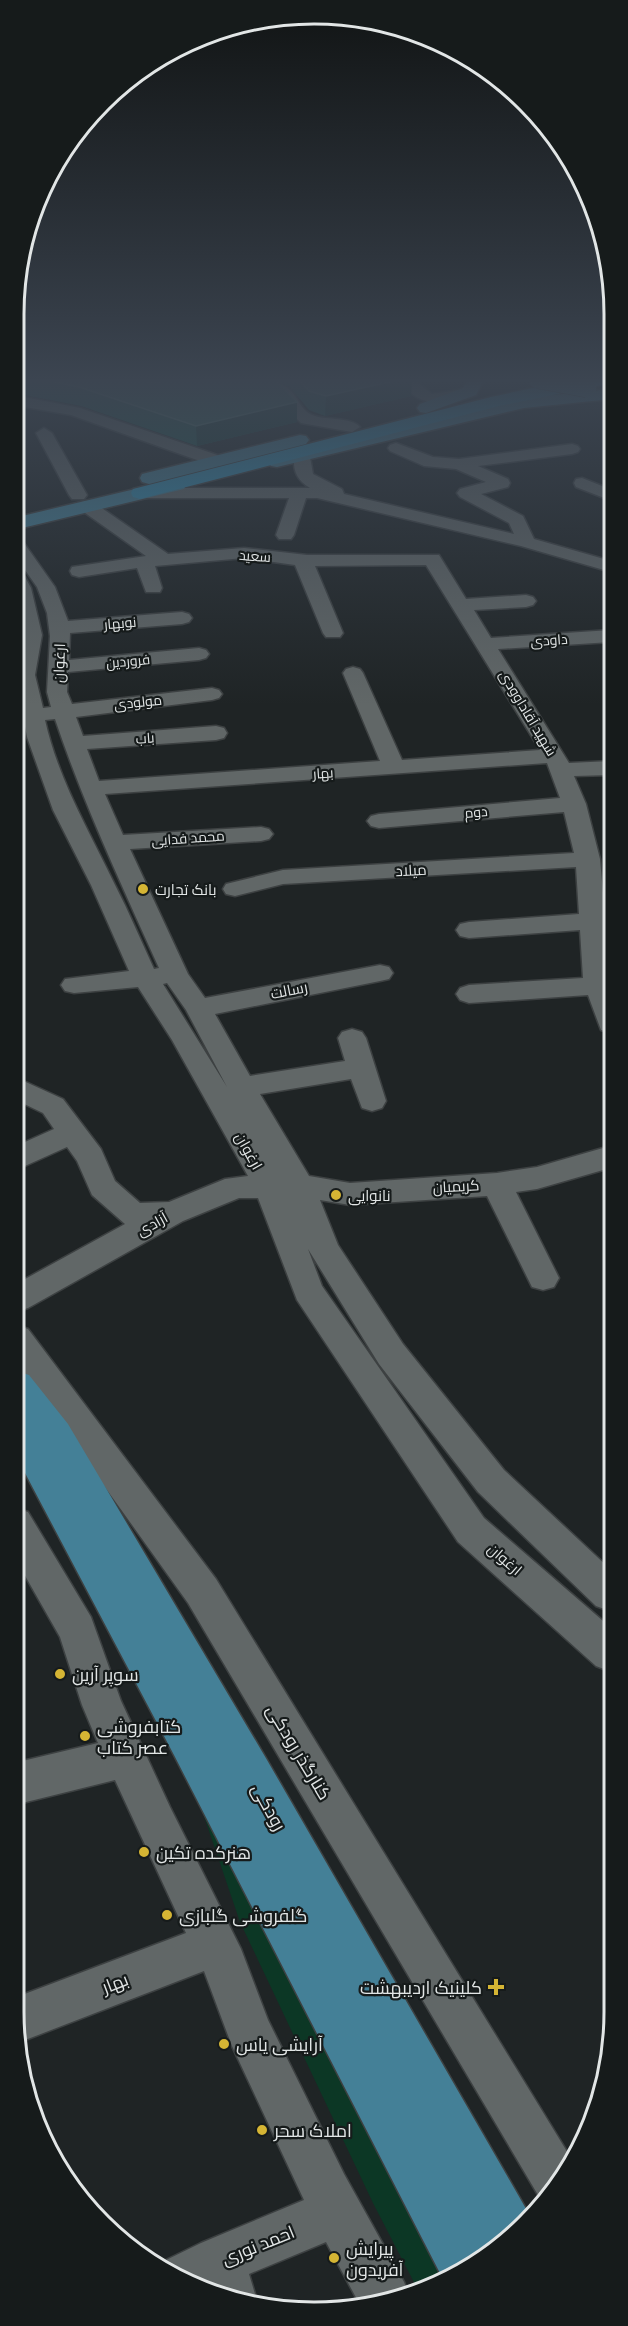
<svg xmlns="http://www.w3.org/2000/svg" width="628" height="2326" font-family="'Source Serif 4',Cairo,serif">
  <rect width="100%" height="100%" fill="#1f2425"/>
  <polygon fill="#0c3725" points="193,1784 451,2275 419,2292 373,2203 240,1922"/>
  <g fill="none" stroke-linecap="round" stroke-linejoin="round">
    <defs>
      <g id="minor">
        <path d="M230,379c17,0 52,-1 63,14 6,8 10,20 22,23 12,4 36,1 45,11l-8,5 -51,-9 -13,-13 -8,-13 -7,-5 -41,-10z"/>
        <path d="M398,379h15l19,15 27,-4 8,5c-5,5 -11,5 -18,7 -23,4 -38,-5 -51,-23z"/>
        <polygon points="19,396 80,408 223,457 225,461 223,465 211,465 71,415 19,406"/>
        <polygon points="44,428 52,433 87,495 84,499 72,499 69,495 36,433"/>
        <path d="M396,443l37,14 26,2 113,-15 6,2 2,3 -2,3 -6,2 -94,12 30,13 2,4 -2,4 -27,7 42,22 11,23 77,22v11l-90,-26 -204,-48h-11l-12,37 -3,4h-12l-3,-4 13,-37h-149l-6,-1 -3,-4 3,-4 6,-1h170c-13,-8 -17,-17 -16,-31l8,-5 8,5 3,17 29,15 2,5 170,40 -5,-11 -49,-26 -3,-4 3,-4 26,-7 -30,-13 -32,-3 -34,-15 -2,-3 2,-3z"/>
        <polygon points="582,478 612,490 612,501 576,487 574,483 576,479"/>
        <path d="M87,501l6,1 75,52 76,-6 63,7h132l27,44 60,-4 7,2 3,4 -3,4 -7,2 -52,3 17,28 120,-8v12l-113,7 71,114 42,-2v14l-37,1 12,28 14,55 11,124v50l-10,-3 -13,-35 -119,8 -9,-3 -4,-6 4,-6 9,-3 114,-7 -3,-48 -111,8 -9,-2 -4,-6 4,-6 9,-2 110,-8 -3,-47 -293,17 -48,12 -9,-2 -3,-5 3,-5 57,-14 291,-17 -10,-41 -185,16 -8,-2 -4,-5 4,-5 8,-2 181,-16 -13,-35 -442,31 18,41 138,-8 8,2 4,5 -4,5 -8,2 -131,8 58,125 17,24 175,-33 9,2 4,6 -4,6 -9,2 -165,33 35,62 95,-15 -7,-23 4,-6 10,-3 10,3 4,6 20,63 -4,7 -10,3 -10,-3 -11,-29 -91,15 49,82 41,7 147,-10 40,-6 73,-21v22l-73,21 -21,3 43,86 -5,9 -11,3 -11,-3 -45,-91 -137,9 -30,-5 18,45 65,99 101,126 106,99v42l-14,-5 -118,-114 -99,-128 -71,-115 14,37 162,232 126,109 -1,44 -13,-5 -138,-124 -161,-242 -39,-102h-19l-56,23 -155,87 -12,4v-28l109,-60 -33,-29 -15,-34 -10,-14 -51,23v-24l38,-17 -11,-16 -27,-13 1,-22 46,21 38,50 14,32 25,22 29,-1 56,-23 23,-3 -76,-136 -34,-53 -64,6 -9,-2 -4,-6 4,-6 64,-8 -38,-86 -38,-75 -26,-73 -9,-46v-33l4,-23 -4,-20v-40l7,2 6,11 11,47 -7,40 8,33 8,-1 -4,-15 3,-56 -3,-23 -10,-26 -19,-27v-18l6,1 31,44 13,34 114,-9 7,2 3,4 -3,4 -7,2 -112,9 -1,27 130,-12 7,2 3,4 -3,4 -7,2 -131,12 -1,20 5,12 140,-16 7,2 3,4 -3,4 -7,2 -136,17 7,19 133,-10 8,2 3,5 -3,5 -8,2 -129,9 12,32 281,-20 -37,-88 3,-4 7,-2 7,2 3,4 39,87 138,-10 -114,-185 -111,1 28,67 -3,4h-14l-3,-4 -28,-68 -51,-7 -89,8 7,22 -2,4h-14l-9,-24 -58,9 -7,-2 -2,-4 2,-4 74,-11 -65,-46 -3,-4 3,-4zM55,719c29,86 67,167 104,249l-5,1c-13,-28 -25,-57 -39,-84 -26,-54 -57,-106 -70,-165zM167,983l19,27 41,77 -64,-103z"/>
        <polygon points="16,1325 28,1329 216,1579 574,2163 541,2200 188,1603 16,1363"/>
        <polygon points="15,1508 28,1512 91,1617 121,1701 170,1807 241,1949 268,2020 344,2174 404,2282 410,2297 359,2303 326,2242 249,2274 255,2294 252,2301 181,2282 160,2265 162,2262 201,2243 304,2200 232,2046 204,1971 20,2042 14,2012 14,1998 186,1933 115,1780 14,1805 14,1763 98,1743 82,1705 60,1637 15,1558"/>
      </g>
      <g id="major">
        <polygon points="468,379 484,379 476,395 426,413 420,412 417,408 420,404 463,388"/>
        <polygon points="612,389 612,399 524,408 277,467 271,466 268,462 271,458 524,398"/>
        <polygon points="300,435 306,436 309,440 306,444 149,484 142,482 140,478 142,474"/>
        <polygon points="177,479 184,481 186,485 184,489 18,529 18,517"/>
        <polygon points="16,1371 29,1375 68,1424 267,1760 529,2214 497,2250 443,2279 174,1755 15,1454"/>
      </g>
      <polygon id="highway" points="575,379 612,379 612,383 499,406 140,499 133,497 131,493 133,489 491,397"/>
    </defs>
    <use href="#minor" stroke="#3d4142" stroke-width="3"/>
    <use href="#major" stroke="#3d4142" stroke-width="3"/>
    <use href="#highway" stroke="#3d4142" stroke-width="3"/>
    <use href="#minor" fill="#616767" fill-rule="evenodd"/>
    <use href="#major" fill="#448097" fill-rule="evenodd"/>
    <use href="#highway" fill="#3191b7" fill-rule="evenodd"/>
    <defs>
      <polyline id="major-bridge" points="538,379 587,388"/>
    </defs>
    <use href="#major-bridge" stroke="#3d4142" stroke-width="20" stroke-linecap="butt"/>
    <use href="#major-bridge" stroke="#448097" stroke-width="19"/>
  </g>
  <polygon fill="#1d5750" points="19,379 135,379 141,380 141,379 412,379 411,396 325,416 309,410 289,386 279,383 297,422 197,446 81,406 19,394 19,395"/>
  <g fill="#153c38">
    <polygon points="156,379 192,379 157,388"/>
    <polygon points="403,379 412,379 411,396 325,416 326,396"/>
    <polygon points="297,402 297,422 197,446 196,426"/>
  </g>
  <g fill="#326660" stroke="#4e7a75" stroke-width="1.5">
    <polygon points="40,379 135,379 156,383 171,379 275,379 297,402 196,426 79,387"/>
    <polygon points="299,379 403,379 326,396 309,391"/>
  </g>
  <linearGradient id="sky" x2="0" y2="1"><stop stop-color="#111414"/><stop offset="0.54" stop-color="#3c4551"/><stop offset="1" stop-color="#3c4551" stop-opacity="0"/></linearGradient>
  <rect width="628" height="705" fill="url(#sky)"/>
  <g fill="#d5b534" stroke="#161b1b" stroke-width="2">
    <circle cx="143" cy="889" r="6"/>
    <circle cx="336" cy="1195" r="6"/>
    <circle cx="60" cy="1674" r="6"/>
    <circle cx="85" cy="1736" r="6"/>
    <circle cx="144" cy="1852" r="6"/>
    <circle cx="167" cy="1915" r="6"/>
    <path d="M493 1978h6v6h6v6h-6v6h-6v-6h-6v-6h6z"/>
    <circle cx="224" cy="2044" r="6"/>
    <circle cx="262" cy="2130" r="6"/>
    <circle cx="334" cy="2258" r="6"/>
  </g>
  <g text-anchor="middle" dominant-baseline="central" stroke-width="4.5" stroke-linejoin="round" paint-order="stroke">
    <g font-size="14" fill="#e2e6e6" stroke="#161b1b">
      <text transform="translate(255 556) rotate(4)">سعید</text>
      <text transform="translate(120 623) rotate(-5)">نوبهار</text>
      <text transform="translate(549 640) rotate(-4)">داودی</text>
      <text transform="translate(128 661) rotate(-5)">فروردین</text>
      <text transform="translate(138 702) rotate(-6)">مولودی</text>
      <text transform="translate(528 713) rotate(59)">شهید آقاداوودی</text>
      <text transform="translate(145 738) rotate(-4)">باب</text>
      <text transform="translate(323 773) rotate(-4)">بهار</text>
      <text transform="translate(476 812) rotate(-5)">دوم</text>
      <text transform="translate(188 838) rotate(-4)">محمد فدایی</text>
    </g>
    <g font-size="15" fill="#e2e6e6" stroke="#161b1b">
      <text transform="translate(59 663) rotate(-88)">ارغوان</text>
      <text transform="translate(411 870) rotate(-3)">میلاد</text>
      <text transform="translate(289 990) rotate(-11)">رسالت</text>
      <text transform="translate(249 1151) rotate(61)">ارغوان</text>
      <text transform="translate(456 1186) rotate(-3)">کریمیان</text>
      <text transform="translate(152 1224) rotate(-29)">آزادی</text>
      <text transform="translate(505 1559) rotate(41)">ارغوان</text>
    </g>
    <g font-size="15" fill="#e2e6e6" stroke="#161b1b" text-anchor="start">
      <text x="155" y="889">بانک تجارت</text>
      <text x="348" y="1195">نانوایی</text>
    </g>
    <g font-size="18" fill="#e2e6e6" stroke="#161b1b" text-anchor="start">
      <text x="72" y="1674">سوپر آرین</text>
      <text x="97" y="1726">کتابفروشی<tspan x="97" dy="21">عصر کتاب</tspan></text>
      <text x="156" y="1852">هنرکده تکین</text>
      <text x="179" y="1915">گلفروشی گلبازی</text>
      <text x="482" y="1987" text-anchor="end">کلینیک اردیبهشت</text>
      <text x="236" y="2044">آرایشی یاس</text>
      <text x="274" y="2130">املاک سحر</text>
      <text x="346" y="2248">پیرایش<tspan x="346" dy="21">آفریدون</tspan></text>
    </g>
    <g font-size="18" fill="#e2e6e6" stroke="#161b1b">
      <text transform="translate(299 1752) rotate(59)">کنارگذر رودکی</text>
      <text transform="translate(269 1807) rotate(61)">رودکی</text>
      <text transform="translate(115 1983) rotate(-21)">بهار</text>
      <text transform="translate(258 2245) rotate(-22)">احمد نوری</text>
    </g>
  </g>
  <path d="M0 0H628V2326H0ZM314 24H314A290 290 0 0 1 604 314V2012A290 290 0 0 1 314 2302H314A290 290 0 0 1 24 2012V314A290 290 0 0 1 314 24Z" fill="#161b1b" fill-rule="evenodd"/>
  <path fill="none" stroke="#e2e6e6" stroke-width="3" d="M314 24H314A290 290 0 0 1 604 314V2012A290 290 0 0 1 314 2302H314A290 290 0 0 1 24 2012V314A290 290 0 0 1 314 24Z"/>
</svg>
